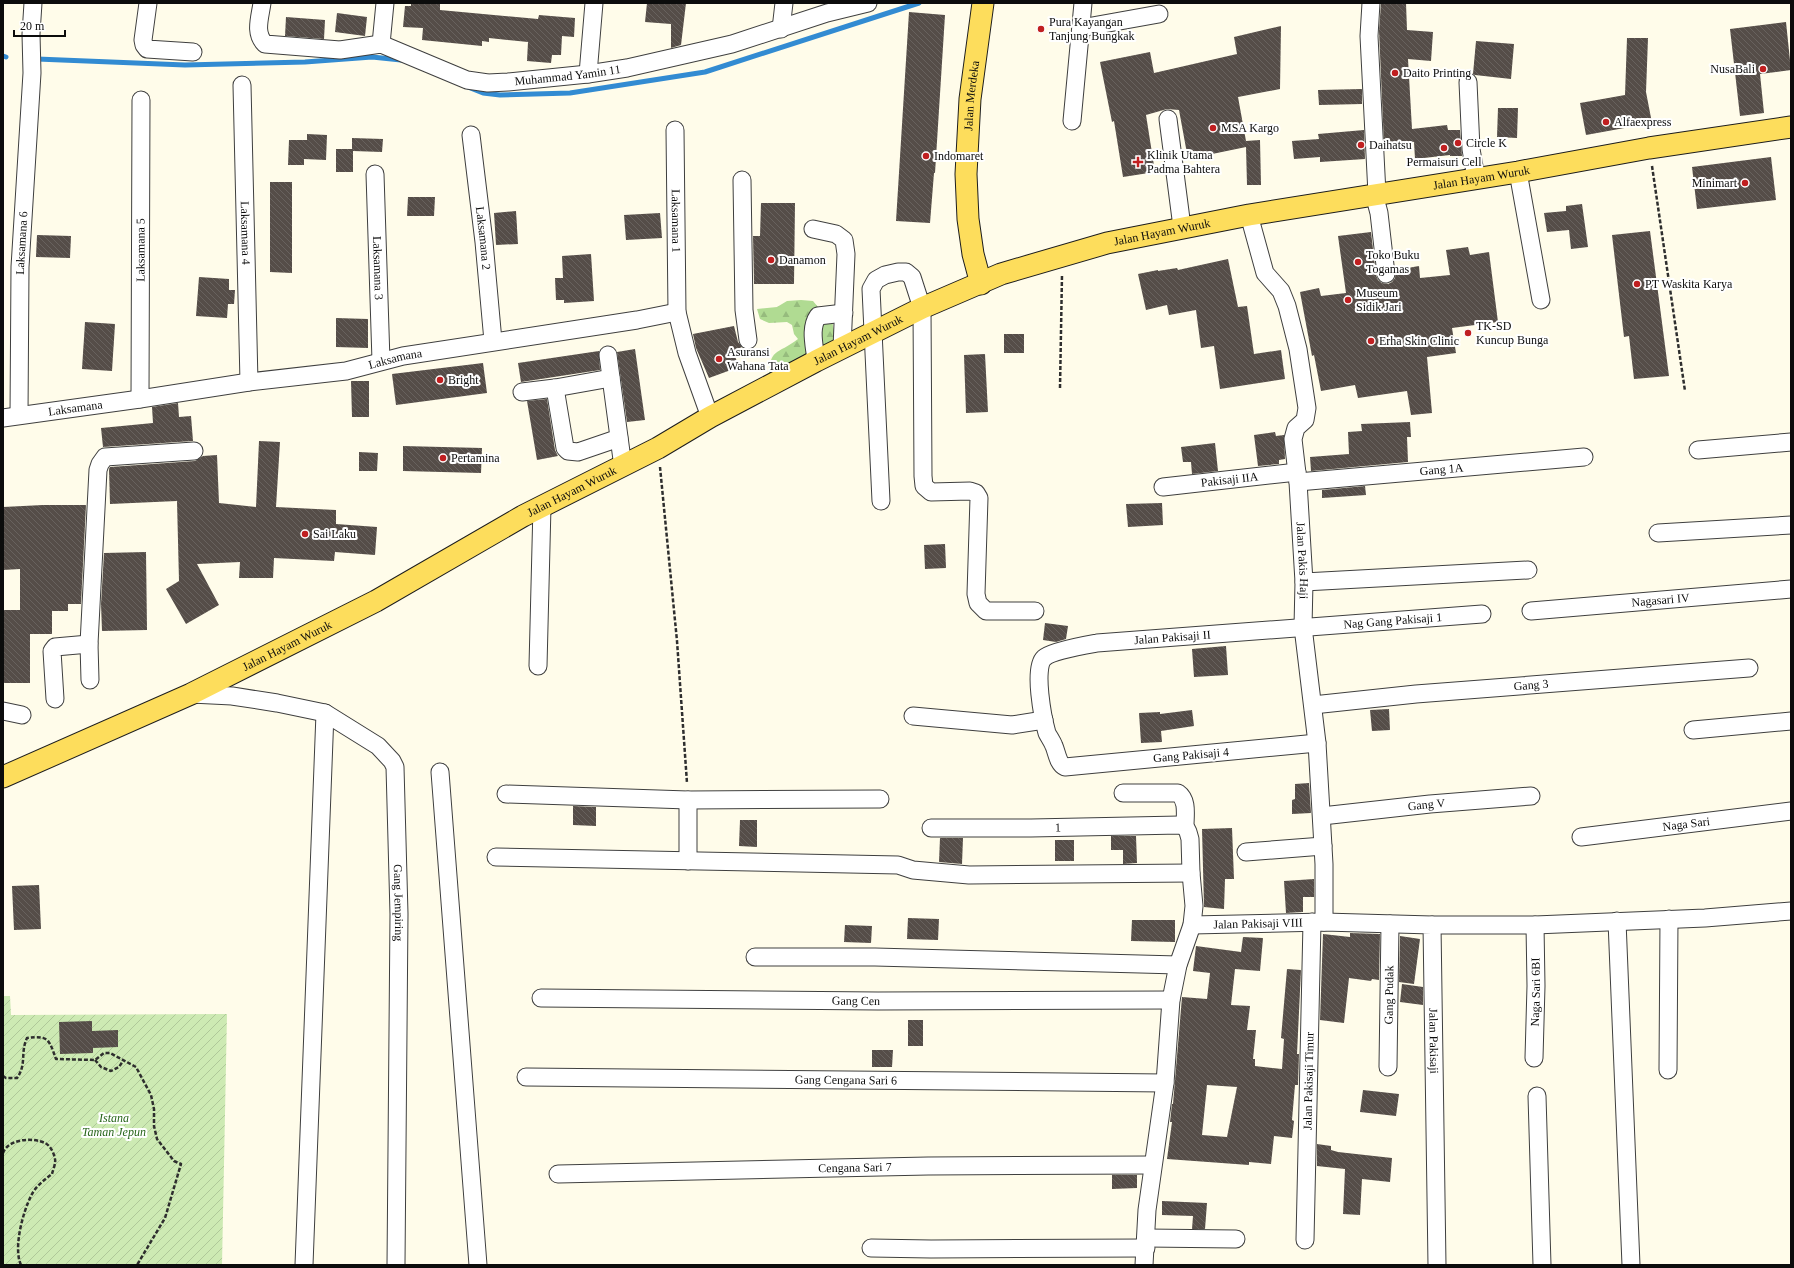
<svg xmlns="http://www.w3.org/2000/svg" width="1794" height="1268" font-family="'Times New Roman',serif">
  <defs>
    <pattern id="forest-firs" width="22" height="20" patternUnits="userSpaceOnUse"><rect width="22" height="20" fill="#b0db92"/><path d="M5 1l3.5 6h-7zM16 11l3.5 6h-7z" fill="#96bb7d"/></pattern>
    <pattern id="garden-furrows" width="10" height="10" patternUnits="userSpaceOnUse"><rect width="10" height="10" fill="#cdeab3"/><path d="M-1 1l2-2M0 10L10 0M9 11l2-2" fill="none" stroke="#afc899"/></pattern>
    <pattern id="building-back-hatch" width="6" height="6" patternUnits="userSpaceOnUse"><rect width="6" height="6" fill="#554d48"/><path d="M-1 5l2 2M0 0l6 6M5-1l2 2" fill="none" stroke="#68625e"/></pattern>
  </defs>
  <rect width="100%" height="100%" fill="#fffcea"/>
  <path fill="url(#forest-firs)" d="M801,300l12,1 5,6 14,4 1,16 4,14 -68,37c0,-30 8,-23 29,-39l-4,-5 -2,-9 -5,-3 -18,1 -9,-4 -3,-10 20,-2 10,-6z"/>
  <polygon fill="url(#garden-furrows)" points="3,996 10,996 11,1015 227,1014 222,1265 3,1265"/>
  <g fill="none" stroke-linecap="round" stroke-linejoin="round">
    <g stroke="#328bd2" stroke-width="5">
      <polyline points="3,56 6,57"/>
      <polyline points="37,59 185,65 305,62 372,57 401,60"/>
      <polyline points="468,87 483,93 500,95 570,93 705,72 919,3"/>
    </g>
  </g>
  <g fill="url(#building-back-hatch)" fill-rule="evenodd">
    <polygon points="411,3 440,3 440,10 538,19 539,15 575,18 574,37 562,36 561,55 552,55 551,63 527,61 528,42 489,38 489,42 482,41 482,46 422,40 423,28 403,27 405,6 411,6"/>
    <polygon points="647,3 686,3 681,45 671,48 671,24 645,22"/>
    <polygon points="1381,3 1406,3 1407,30 1433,32 1431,61 1408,59 1412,129 1447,125 1448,130 1460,130 1462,156 1450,156 1450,155 1415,159 1414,142 1384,144 1379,31"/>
    <polygon points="909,12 945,15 935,173 934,173 930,223 896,221"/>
    <polygon points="337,13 367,17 365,36 335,32"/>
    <polygon points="286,17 325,20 324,39 285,36"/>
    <polygon points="1786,22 1791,70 1760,74 1764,113 1740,116 1730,29"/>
    <polygon points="1281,26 1280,89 1238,97 1246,141 1260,140 1261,185 1247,185 1246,147 1188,159 1179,110 1167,109 1146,115 1155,172 1123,177 1114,121 1112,122 1100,62 1150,52 1154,73 1237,54 1234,37"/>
    <polygon points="1627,38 1648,38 1646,92 1652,123 1586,135 1580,103 1625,95"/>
    <polygon points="1476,41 1514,44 1511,79 1475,75 1473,74"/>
    <polygon points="1362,89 1362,104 1319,105 1318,90"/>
    <polygon points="1498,108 1518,108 1517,138 1497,137"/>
    <polygon points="1364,130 1365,159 1320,162 1320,157 1294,159 1292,141 1319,139 1318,134"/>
    <polygon points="307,134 327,135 326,160 304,159 304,165 288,165 289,140 307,140"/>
    <polygon points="352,138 383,139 382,152 353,151 353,172 336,172 336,149 352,149"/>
    <polygon points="1771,157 1776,200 1697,209 1692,167"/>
    <polygon points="270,182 292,182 292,273 270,272"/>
    <polygon points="408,197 435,197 434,216 407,216"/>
    <polygon points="761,203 795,203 794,284 754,284 753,236 760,236"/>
    <polygon points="1582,204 1588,247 1571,249 1569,230 1547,232 1544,213 1566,211 1566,206"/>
    <polygon points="516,211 518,244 496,245 494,213"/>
    <polygon points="660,213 662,238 626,240 624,215"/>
    <polygon points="1650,231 1669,376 1634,379 1629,336 1624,337 1612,235"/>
    <polygon points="1371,232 1376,275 1378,280 1382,283 1388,284 1392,282 1395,278 1396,270 1419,266 1420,278 1450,275 1446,250 1468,247 1470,255 1489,252 1498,322 1452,328 1456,353 1427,357 1432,413 1411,415 1407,391 1358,398 1355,385 1321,391 1314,355 1312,356 1300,292 1319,288 1321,296 1346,293 1338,236"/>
    <polygon points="37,235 71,236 70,258 36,257"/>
    <polygon points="591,254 594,301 564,303 564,300 556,300 555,278 563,278 562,256"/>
    <polygon points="1228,259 1238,307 1247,306 1254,354 1281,350 1285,379 1220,389 1214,346 1201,348 1196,310 1169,315 1167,305 1146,310 1138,274 1158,270 1158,271 1177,268 1178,270"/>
    <polygon points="199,277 229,279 229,290 235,290 234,304 228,304 227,318 196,316"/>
    <polygon points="336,318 368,319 368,348 336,347"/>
    <polygon points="85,322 115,324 112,371 82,369"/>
    <polygon points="734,326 738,342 742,347 733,351 739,367 709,378 696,348 693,334"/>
    <rect x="1004" y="334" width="20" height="19"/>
    <polygon points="635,349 645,420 627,422 617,352"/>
    <polygon points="599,351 600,370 521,382 518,363"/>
    <polygon points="985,354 988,412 966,413 964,355"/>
    <polygon points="483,363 487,393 396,405 392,374"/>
    <polygon points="351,381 369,381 369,417 352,417"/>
    <polygon points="547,399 555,450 558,456 537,460 527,401"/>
    <polygon points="178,403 179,417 191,416 193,441 103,447 101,428 153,423 152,407"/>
    <polygon points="1410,422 1411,437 1407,437 1408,462 1311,471 1310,457 1349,454 1348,432 1362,431 1361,424"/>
    <polygon points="1275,432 1276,436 1284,435 1285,459 1279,460 1279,464 1258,466 1254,435"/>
    <polygon points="259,441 280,442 276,507 336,510 336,524 377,527 375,555 335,552 334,561 274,558 273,578 239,578 240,562 197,564 219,605 186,624 166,589 179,581 177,501 110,504 109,469 110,467 195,461 203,456 217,455 219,503 256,507"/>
    <polygon points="1215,443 1218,471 1192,474 1191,462 1183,462 1181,447"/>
    <polygon points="403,446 482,448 481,473 403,471"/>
    <polygon points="359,452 378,453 377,471 359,471"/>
    <polygon points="1365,486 1366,495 1322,498 1322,490"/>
    <polygon points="1162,503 1163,525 1128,527 1126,504"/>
    <polygon points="43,505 86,505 81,604 68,604 68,611 52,611 52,634 30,634 30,683 3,683 3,610 20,610 20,569 3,570 3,507"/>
    <polygon points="945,544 946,568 925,569 924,545"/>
    <polygon points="146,552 147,630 102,631 101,604 104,553"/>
    <polygon points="1045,623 1068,626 1066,639 1056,642 1043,640"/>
    <polygon points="1226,646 1228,675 1194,677 1192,649"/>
    <polygon points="1389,709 1390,730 1372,731 1370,710"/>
    <polygon points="1192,710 1194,726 1161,731 1162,742 1141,743 1139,713 1160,712 1160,714"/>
    <polygon points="1309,783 1311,813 1292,814 1292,800 1295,799 1295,784"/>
    <polygon points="573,806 596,807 596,826 573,825"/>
    <polygon points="740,820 757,820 757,847 739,846"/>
    <polygon points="1232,828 1234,879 1225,879 1224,909 1204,907 1202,829"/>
    <polygon points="1111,836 1136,836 1137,863 1123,864 1123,850 1111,850"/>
    <polygon points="940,838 963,838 962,864 939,862"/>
    <rect x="1055" y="840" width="19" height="21"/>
    <polygon points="1314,879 1314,897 1303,897 1303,912 1286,913 1284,881"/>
    <polygon points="39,885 41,929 14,930 12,886"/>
    <polygon points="908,918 939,919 938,940 907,939"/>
    <polygon points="1132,920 1175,920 1175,942 1131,941"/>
    <polygon points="845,925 872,926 871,943 844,942"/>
    <polygon points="1350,933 1380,934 1379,980 1372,979 1371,981 1349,978 1344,1023 1320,1020 1323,934 1350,937"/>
    <polygon points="1400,936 1420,939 1414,984 1399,982"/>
    <path d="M1243,937l20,1 -3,33 -25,-2 -4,36 19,1 -3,24h9l-3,29h2v7l27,3 2,-30 -3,-1 6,-69 14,1 -4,84h2l-1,31h-3l-3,35 2,1 -2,17 -18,-2 -3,28 -22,-2v3l-82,-6 5,-37h-2l2,-18h1l9,-107 25,2 3,-26 -17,-2 3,-25 45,6zM1207,1085l30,2 -10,50 -25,-2z"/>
    <polygon points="1402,984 1423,987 1423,1005 1400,1002"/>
    <rect x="908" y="1020" width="15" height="26"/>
    <polygon points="92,1021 92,1031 118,1030 118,1047 93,1048 93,1053 60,1054 59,1022"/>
    <polygon points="872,1050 893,1050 892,1067 872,1067"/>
    <polygon points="1363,1090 1399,1094 1396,1116 1360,1112"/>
    <polygon points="1317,1144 1331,1146 1331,1150 1338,1152 1392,1158 1390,1182 1362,1179 1360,1215 1343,1214 1345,1169 1317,1166"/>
    <polygon points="1112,1175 1137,1175 1137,1188 1112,1189"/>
    <polygon points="1162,1201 1207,1203 1205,1229 1192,1229 1193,1216 1162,1215"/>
  </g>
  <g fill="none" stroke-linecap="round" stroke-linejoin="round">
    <defs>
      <g id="minor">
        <polyline points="148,3 143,40 144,45 147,49 193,52"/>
        <path id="s1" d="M262,3c-2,15 -8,30 3,41l75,6 41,-6 86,36 21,3 20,-1 80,-8 39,-6 105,-24 95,-31 41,-10"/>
        <polyline points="1371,3 1369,36 1377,194"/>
        <polyline points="1081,28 1159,14"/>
        <polyline points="781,29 784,3"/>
        <polyline points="381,44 385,3"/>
        <polyline points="588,74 594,3"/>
        <polyline points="1468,82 1471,149 1476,178"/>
        <path id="s2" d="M242,85l7,297"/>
        <polyline points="1168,119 1182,227"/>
        <polyline points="1072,121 1083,3"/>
        <path id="s3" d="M675,130l2,182 10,41 23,64"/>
        <path id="s4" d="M471,135l13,107 9,99"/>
        <polyline points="1518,172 1541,300"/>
        <path id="s5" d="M375,174l6,187"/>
        <polyline points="742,180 744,310 748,340"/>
        <polyline points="1374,194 1379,213 1386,274"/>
        <path id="s6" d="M1249,215l16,58 16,18 6,15 11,43 9,59 -2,12 -9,8 -3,11 5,43 6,100 -1,45 14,116 7,121v58"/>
        <polyline points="813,229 836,234 844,240 846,254 842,348"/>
        <polyline points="608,355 623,467"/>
        <path d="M816,361c-1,-14 -7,-32 2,-45l26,-3"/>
        <polyline points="555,388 565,448 568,451 578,452 619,438"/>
        <polyline points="522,392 555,388 611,378"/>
        <path id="s7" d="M140,399l1,-299"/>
        <path id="s8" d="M19,415l1,-148 12,-194 -1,-39 2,-31"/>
        <path id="s9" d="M3,418l137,-19 109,-17 97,-11 57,-15 234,-36 40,-8"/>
        <polyline points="1698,450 1791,442"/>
        <path id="s10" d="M1298,482l286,-25"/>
        <path id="s11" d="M1163,487l134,-15"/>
        <polyline points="881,501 871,289 876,280 885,275 898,272 906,272 912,277 922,308 923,476 924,486 931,492 970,491 976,493 979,498 976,594 978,603 986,611 1035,611"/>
        <polyline points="1658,533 1791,525"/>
        <polyline points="1304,582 1528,570"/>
        <path id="s12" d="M1531,611l260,-22"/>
        <polyline points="538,666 542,506"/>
        <polyline points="90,680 89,644 98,470 100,464 105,457 194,451"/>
        <path id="s13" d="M191,694l41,2 45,7 48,10 53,33 14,15 3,6 4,147 -3,351"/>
        <polyline points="55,699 52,651 55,647 89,644"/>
        <path id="s14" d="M1313,705l103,-11 333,-26"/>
        <polyline points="3,711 22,715"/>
        <polyline points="913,716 1012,725 1044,720"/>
        <polyline points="1693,730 1791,721"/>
        <path id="s15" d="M1317,743l-252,24c-7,-3 -8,-14 -11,-21 -2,-5 -5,-9 -7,-13 -4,-14 -14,-65 -3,-75 7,-7 42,-13 53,-15l385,-29"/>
        <polyline points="440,772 478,1265"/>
        <path d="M1123,793h55c10,7 7,22 7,33l3,6 2,7 1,34 3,33 -2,19 -14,40 -7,35 -6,83 -18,127 -3,55"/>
        <polyline points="506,794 688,800 880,799"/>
        <polyline points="688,800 688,861"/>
        <path id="s16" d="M1322,816l108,-12 101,-8"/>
        <path id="s17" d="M931,828h100l149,-3 5,1"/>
        <path id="s18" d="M1581,837l210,-26"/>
        <polyline points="1246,852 1323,846"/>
        <polyline points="496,857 898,865 913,870 969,875 1191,873"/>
        <polyline points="1617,921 1631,1265"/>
        <path id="s19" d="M1192,925l132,-3 108,3 5,340"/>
        <polyline points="1432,925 1535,925 1705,918 1791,911"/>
        <polyline points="755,957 875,957 1178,965"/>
        <path id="s20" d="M541,998l337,3 293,-1"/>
        <path id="s21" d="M1534,1058l2,-72 -1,-61"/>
        <path id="s22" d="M1388,1067l2,-143"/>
        <polyline points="1668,1070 1669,919"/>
        <path id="s23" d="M526,1077l639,6"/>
        <polyline points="1537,1096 1542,1265"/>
        <path id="s24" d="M558,1174l370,-8 224,-1"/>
        <polyline points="1146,1238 1236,1239"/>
        <path id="s25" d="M1305,1240l7,-318"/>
        <polyline points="871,1248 931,1249 1146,1248"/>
        <polyline points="304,1265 325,713"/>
      </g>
      <g id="major">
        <path id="s26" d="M981,284l-8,-30 -5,-35 -2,-45 4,-75 13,-96"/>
        <path id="s27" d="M3,777l188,-83 185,-93 147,-85 135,-68 52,-31 106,-56 106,-53 79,-34 106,-31 142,-28 269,-43 131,-24 142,-21"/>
      </g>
    </defs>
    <use href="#minor" stroke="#3f3f3f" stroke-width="19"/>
    <use href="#major" stroke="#1d1d1d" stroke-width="23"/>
    <g stroke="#2e2e2e" stroke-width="2.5" stroke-dasharray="4 2" stroke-linecap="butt">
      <polyline points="1652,166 1685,391"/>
      <polyline points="1060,388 1062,275"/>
      <polyline points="660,467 677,641 687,783"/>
      <polyline points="95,1060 101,1067 111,1071 119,1067 123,1061"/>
      <path d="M3,1076l3,2h11c10,-14 3,-25 10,-40 22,-3 22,2 29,21l39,1 9,-7h6l26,14 15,28 3,14v17l3,13 17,22 7,3 -16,54 -28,47"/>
      <path d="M3,1153c5,-14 29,-16 42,-10 5,2 9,10 10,16 1,4 -2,11 -3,15 -8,6 -17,13 -21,22 -8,16 -18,52 -10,69"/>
    </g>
    <use href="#minor" stroke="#fff" stroke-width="17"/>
    <use href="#major" stroke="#fddd5c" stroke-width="21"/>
  </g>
  <g fill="#c01f20" stroke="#fff" stroke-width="1.5">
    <circle cx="1041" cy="29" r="4"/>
    <circle cx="1763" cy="69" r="4"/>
    <circle cx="1395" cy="73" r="4"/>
    <circle cx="1606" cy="122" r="4"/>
    <circle cx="1213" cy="128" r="4"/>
    <circle cx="1458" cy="143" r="4"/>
    <circle cx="1361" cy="145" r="4"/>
    <circle cx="1444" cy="148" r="4"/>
    <circle cx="926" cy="156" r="4"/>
    <path d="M1136 156h4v4h4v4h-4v4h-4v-4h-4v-4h4z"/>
    <circle cx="1745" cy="183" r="4"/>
    <circle cx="771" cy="260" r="4"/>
    <circle cx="1358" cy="262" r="4"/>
    <circle cx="1637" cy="284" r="4"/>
    <circle cx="1348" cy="300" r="4"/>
    <circle cx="1468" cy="333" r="4"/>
    <circle cx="1371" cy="341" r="4"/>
    <circle cx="719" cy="359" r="4"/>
    <circle cx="440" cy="380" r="4"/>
    <circle cx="443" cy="458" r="4"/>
    <circle cx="305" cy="534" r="4"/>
  </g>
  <g text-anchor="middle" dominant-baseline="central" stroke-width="4" stroke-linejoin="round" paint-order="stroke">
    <g font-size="12" fill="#0c0c0c" stroke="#fff" text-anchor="start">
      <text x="1049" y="22">Pura Kayangan<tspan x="1049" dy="14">Tanjung Bungkak</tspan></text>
      <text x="1755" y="69" text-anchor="end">NusaBali</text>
      <text x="1403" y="73">Daito Printing</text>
      <text x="1614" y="122">Alfaexpress</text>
      <text x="1221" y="128">MSA Kargo</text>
      <text x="1466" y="143">Circle K</text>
      <text x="1369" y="145">Daihatsu</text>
      <text x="1147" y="155">Klinik Utama<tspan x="1147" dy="14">Padma Bahtera</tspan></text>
      <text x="934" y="156">Indomaret</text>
      <text x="1444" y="162" text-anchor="middle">Permaisuri Cell</text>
      <text x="1737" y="183" text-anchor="end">Minimart</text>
      <text x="1366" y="255">Toko Buku<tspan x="1366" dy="14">Togamas</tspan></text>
      <text x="779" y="260">Danamon</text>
      <text x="1645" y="284">PT Waskita Karya</text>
      <text x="1356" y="293">Museum<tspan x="1356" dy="14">Sidik Jari</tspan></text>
      <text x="1476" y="326">TK-SD<tspan x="1476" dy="14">Kuncup Bunga</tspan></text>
      <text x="1379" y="341">Erha Skin Clinic</text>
      <text x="727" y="352">Asuransi<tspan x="727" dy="14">Wahana Tata</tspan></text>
      <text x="448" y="380">Bright</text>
      <text x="451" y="458">Pertamina</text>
      <text x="313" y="534">Sai Laku</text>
    </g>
    <g font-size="12" fill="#0c0c0c" stroke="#fff">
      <text stroke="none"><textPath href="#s1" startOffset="354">Muhammad Yamin 11</textPath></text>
      <text stroke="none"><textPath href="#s26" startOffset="190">Jalan Merdeka</textPath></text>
      <text stroke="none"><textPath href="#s27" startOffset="1609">Jalan Hayam Wuruk</textPath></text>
      <text stroke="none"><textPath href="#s3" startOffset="91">Laksamana 1</textPath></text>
      <text stroke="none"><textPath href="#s27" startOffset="1285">Jalan Hayam Wuruk</textPath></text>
      <text stroke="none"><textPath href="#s2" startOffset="148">Laksamana 4</textPath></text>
      <text stroke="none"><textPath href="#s4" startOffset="104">Laksamana 2</textPath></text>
      <text stroke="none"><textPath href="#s8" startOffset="172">Laksamana 6</textPath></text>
      <text stroke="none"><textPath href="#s7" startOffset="149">Laksamana 5</textPath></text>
      <text stroke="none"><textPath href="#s5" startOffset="94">Laksamana 3</textPath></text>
      <text stroke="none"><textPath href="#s27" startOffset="961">Jalan Hayam Wuruk</textPath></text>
      <text stroke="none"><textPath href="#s9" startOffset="397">Laksamana</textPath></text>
      <text stroke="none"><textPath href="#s9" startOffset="73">Laksamana</textPath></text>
      <text stroke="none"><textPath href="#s10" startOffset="144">Gang 1A</textPath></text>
      <text stroke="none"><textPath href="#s11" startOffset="67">Pakisaji IIA</textPath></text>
      <text stroke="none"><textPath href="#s27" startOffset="637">Jalan Hayam Wuruk</textPath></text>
      <text stroke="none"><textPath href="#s6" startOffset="362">Jalan Pakis Haji</textPath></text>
      <text stroke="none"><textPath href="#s12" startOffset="130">Nagasari IV</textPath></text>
      <text stroke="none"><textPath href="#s15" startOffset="721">Nag Gang Pakisaji 1</textPath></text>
      <text stroke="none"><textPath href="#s15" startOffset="500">Jalan Pakisaji II</textPath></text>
      <text stroke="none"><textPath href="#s27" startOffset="313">Jalan Hayam Wuruk</textPath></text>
      <text stroke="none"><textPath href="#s14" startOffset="219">Gang 3</textPath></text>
      <text transform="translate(1191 755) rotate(-5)">Gang Pakisaji 4</text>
      <text stroke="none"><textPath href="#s16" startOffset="105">Gang V</textPath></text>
      <text stroke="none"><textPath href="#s18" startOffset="106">Naga Sari</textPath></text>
      <text stroke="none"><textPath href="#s17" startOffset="127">1</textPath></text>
      <text stroke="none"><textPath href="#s13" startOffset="361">Gang Jempiring</textPath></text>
      <text stroke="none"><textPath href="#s19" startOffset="66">Jalan Pakisaji VIII</textPath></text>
      <text stroke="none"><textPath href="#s21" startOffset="66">Naga Sari 6BI</textPath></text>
      <text stroke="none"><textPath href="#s22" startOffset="72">Gang Pudak</textPath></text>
      <text stroke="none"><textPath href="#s20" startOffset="315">Gang Cen</textPath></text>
      <text stroke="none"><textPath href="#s19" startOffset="356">Jalan Pakisaji</textPath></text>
      <text stroke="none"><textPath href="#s23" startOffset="320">Gang Cengana Sari 6</textPath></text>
      <text stroke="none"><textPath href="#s25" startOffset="159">Jalan Pakisaji Timur</textPath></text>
      <text stroke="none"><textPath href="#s24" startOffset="297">Cengana Sari 7</textPath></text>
    </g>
    <g font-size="12" font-style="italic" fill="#27651a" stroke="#fff">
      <text x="114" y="1118">Istana<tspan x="114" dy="14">Taman Jepun</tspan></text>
    </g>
  </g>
  <rect width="1794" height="1268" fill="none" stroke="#0c0c0c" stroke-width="8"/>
  <path d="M14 30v6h51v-6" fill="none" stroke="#0c0c0c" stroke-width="2"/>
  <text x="20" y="30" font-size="12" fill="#0c0c0c" stroke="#ffffff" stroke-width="3" paint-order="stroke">20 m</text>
</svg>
